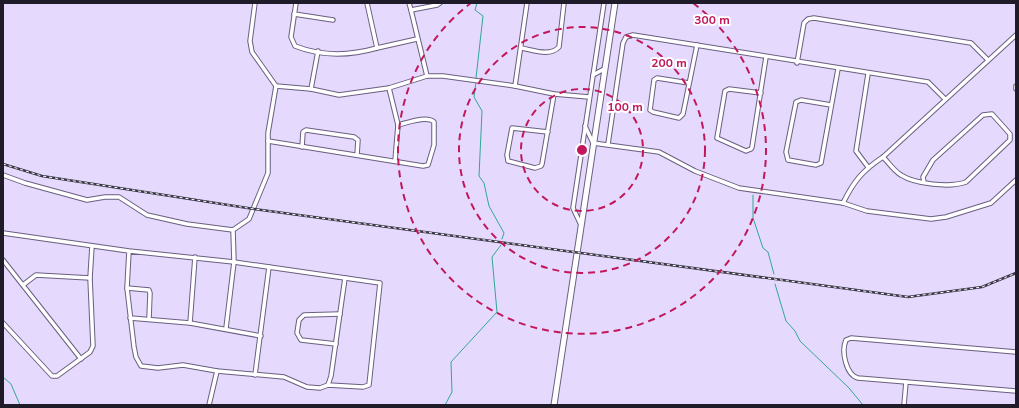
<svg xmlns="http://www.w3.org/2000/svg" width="1019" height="408" font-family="'Nunito Sans',sans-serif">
  <rect width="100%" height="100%" fill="#e5dafe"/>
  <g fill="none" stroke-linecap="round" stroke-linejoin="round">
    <g stroke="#30a794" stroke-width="1">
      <polyline points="476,78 483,16 475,10 477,3"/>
      <polyline points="476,82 474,97 482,111 479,176 484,183 489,206 504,233 502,239"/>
      <polyline points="753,195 753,218 763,248 768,252 774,274"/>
      <polyline points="775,284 786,321 795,331 800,341 849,388 863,405"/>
      <polyline points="3,377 11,384 20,405"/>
      <polyline points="445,405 452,392 451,362 497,312 492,257 501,245"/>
    </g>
    <defs>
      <g id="street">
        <polyline points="255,3 250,41 252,52 276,86"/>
        <path d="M296,3l-5,34 4,9c28,11 54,10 82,2"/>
        <polyline points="367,3 377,48 417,39"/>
        <polyline points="409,3 411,10 437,5 440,3"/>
        <polyline points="411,10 427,76"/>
        <polyline points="294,14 333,20"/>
        <path d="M521,48c12,2 29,9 38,-1l5,-44"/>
        <polyline points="797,63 804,23 808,19 814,18 971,43 988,60"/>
        <polyline points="868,74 856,151 868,167"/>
        <polyline points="593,75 604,69"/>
        <polyline points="689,83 657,78 654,80 650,110 653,112 679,118 683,114 697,45"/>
        <polyline points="515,86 527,3"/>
        <polyline points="1016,86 1016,89"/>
        <polyline points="311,89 318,51"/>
        <polyline points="761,93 729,89 725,91 717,138 746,151 751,149 752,147 766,57"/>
        <polyline points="831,105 801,100 796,102 786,152 788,160 816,165 821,163 838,69"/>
        <polyline points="585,126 593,143 659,152 695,171 739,188 843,203 867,211 931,219 946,217 991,203 1016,180"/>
        <polyline points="548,132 512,128 507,155 508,161 535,168 541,166 542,164 554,94"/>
        <path d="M268,141l155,25 5,-1 6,-20v-23c-7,-7 -27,1 -36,3l-9,-37"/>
        <polyline points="608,144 623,43 626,37 633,35 928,82 945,99"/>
        <polyline points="302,147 303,132 306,130 354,137 358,140 357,155"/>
        <path d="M883,157c6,6 11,14 18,18 14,9 49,13 65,7l44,-42v-6l-18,-20 -9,1 -50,45 -10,17 1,5"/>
        <polyline points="395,161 398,125"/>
        <polyline points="3,175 25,183 87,200 105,197 119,197 147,215 187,224 233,230"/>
        <path d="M843,203c11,-22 19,-32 40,-46l133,-122"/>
        <polyline points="581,225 573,208 604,3"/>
        <polyline points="3,233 129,251 234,262 380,283 369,385 363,387 328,385 320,388 307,387 284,377 217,371 183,365 158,368 141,366 136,357 134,347 127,288 129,251"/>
        <polyline points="195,257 190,323 261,336"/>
        <polyline points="3,260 81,359"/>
        <polyline points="23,285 36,275 90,278"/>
        <polyline points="127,288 149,290 150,293 149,319"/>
        <polyline points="130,318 190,323"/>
        <polyline points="3,323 52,376 57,376 90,352 93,346 90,278 92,246"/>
        <polyline points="226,328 234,262 233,230 249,219 268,173 268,133 276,86 311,89 339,95 389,88 427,76 443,76 515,86 554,94 589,97"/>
        <polyline points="336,344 301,340 297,333 299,320 304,315 340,314"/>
        <path d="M1016,352l-165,-14 -5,2c-5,11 0,35 12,38l158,13"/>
        <polyline points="255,375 269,267"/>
        <polyline points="328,385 331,376 345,278"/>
        <polyline points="209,405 217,371"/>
        <polyline points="904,405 906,382"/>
      </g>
      <polyline id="secondary" points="554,405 615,3"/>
    </defs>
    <use href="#street" stroke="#6a5f7f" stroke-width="5.5"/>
    <use href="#secondary" stroke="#6a5f7f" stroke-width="7"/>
    <use href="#street" stroke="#fff" stroke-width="3.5"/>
    <use href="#secondary" stroke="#fff" stroke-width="5"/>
    <defs>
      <polyline id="rail" points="3,164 42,176 254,209 908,297 982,287 1016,273"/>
    </defs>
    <use href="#rail" stroke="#3c3748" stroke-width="2.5"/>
    <use href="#rail" stroke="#fff" stroke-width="1" stroke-dasharray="3" stroke-linecap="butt"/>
  </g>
  <g fill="none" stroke="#c2185b" stroke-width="2" stroke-dasharray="7 5">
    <circle cx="582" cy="150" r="61"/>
    <circle cx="582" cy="150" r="123"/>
    <path d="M693 3A184 184 0 1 1 471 3"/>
  </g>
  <circle cx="582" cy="150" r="6" fill="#c2185b" stroke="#fff" stroke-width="2"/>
  <g font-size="12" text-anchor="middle" font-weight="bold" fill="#c2185b" stroke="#fff" stroke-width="4" stroke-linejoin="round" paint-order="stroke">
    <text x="712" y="24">300 m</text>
    <text x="669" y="67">200 m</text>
    <text x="625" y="111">100 m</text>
  </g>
  <rect width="1019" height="408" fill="none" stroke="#1f1b28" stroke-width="8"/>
</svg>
